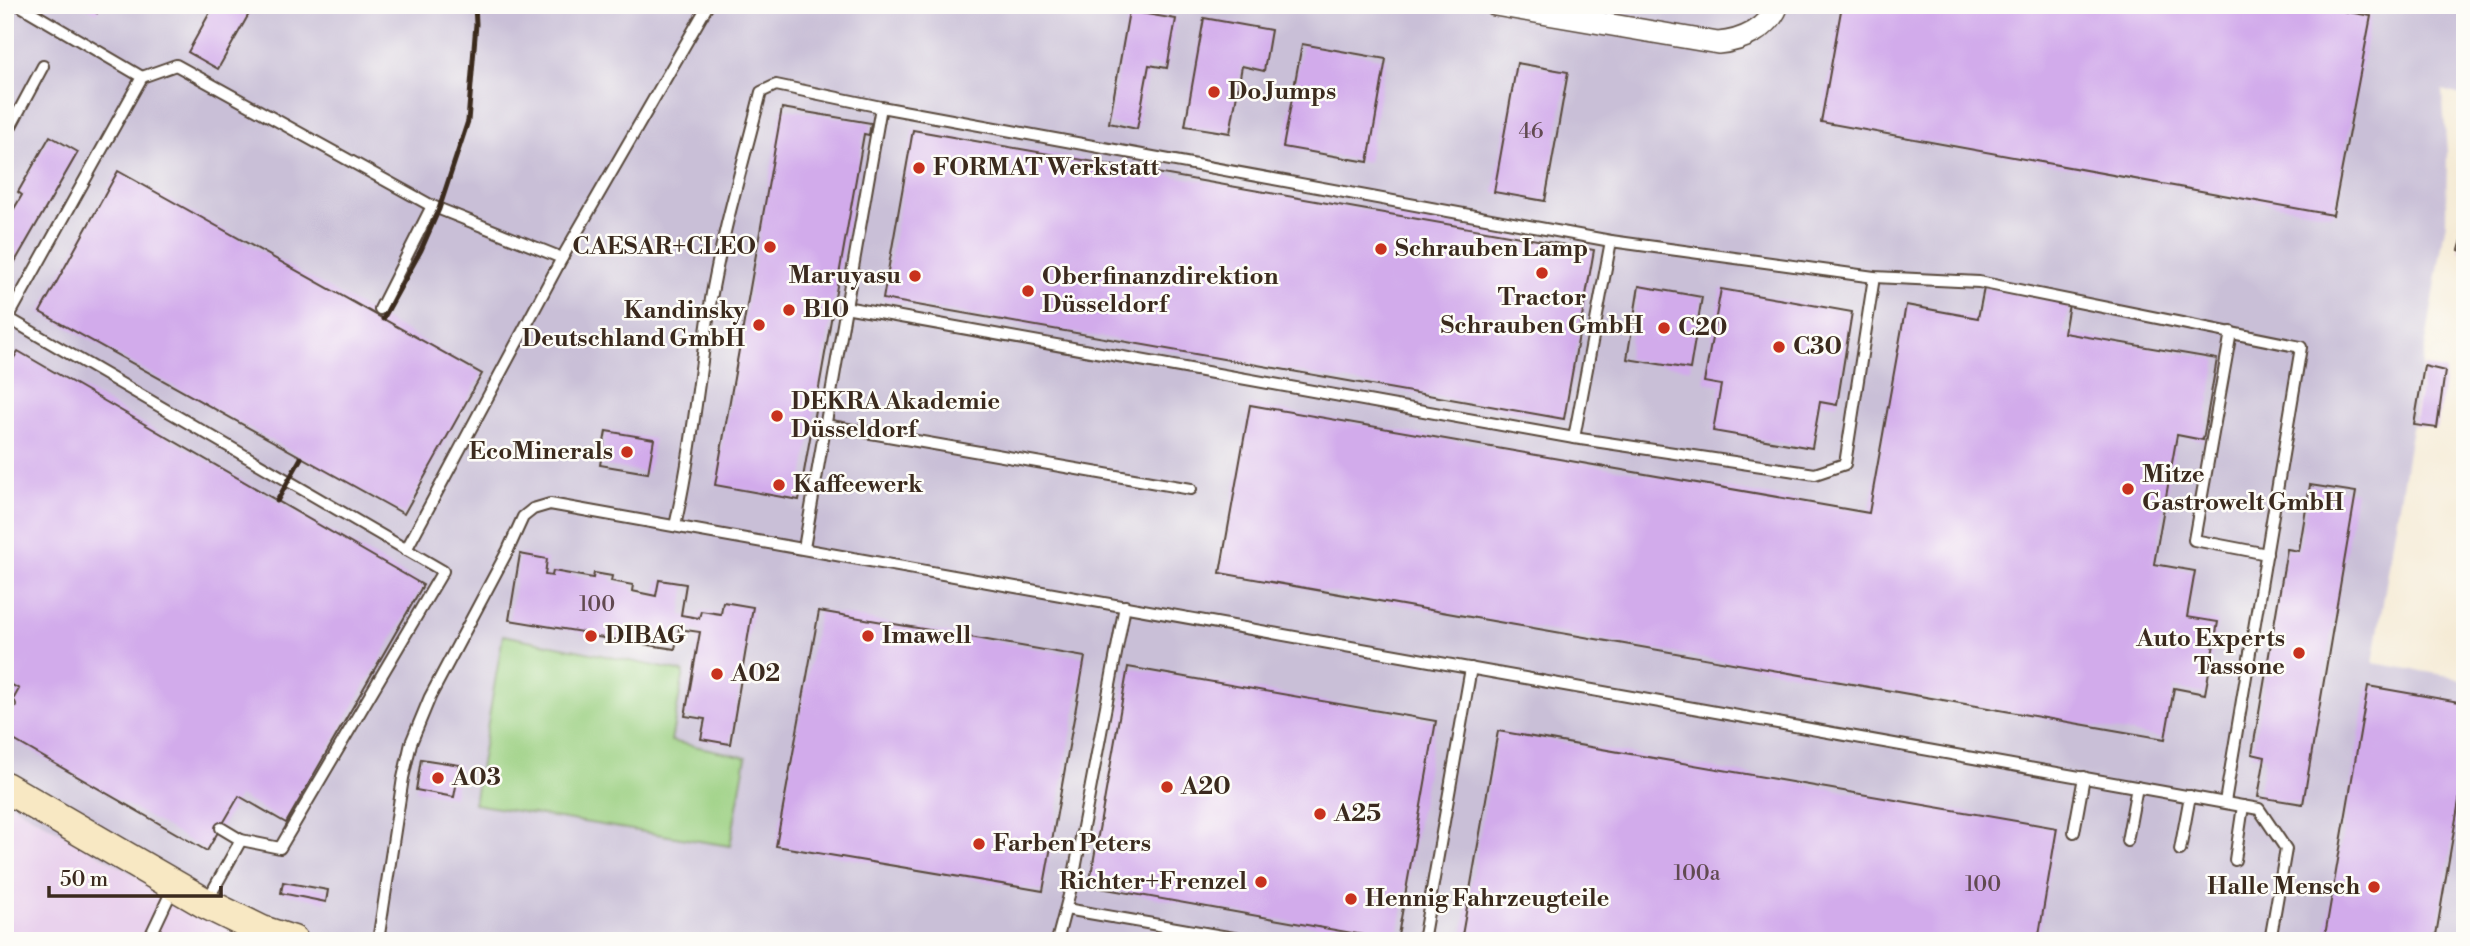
<svg xmlns="http://www.w3.org/2000/svg" width="2470" height="946" font-family="'Libre Bodoni',serif">
  <rect width="100%" height="100%" fill="#fdfcf7"/>
  <filter id="ink" filterUnits="userSpaceOnUse"><feTurbulence type="fractalNoise" baseFrequency=".0143" numOctaves="2"/><feDisplacementMap in="SourceGraphic" scale="14" xChannelSelector="R" yChannelSelector="G"/><feConvolveMatrix kernelMatrix="1 2 1 2 8 2 1 2 1" color-interpolation-filters="sRGB"/></filter>
  <filter id="wash" filterUnits="userSpaceOnUse"><feTurbulence type="fractalNoise" baseFrequency=".00686" numOctaves="4" result="noise"/><feDisplacementMap in="SourceGraphic" scale="28" xChannelSelector="R" yChannelSelector="G"/><feGaussianBlur stdDeviation="1.57" result="paint"/><feColorMatrix in="noise" values="0 0 0 0 0 0 0 0 0 0 0 0 0 0 0 0 0 1.4 0 .05"/><feComposite in="paint" operator="in"/></filter>
  <g filter="url(#wash)">
    <rect width="100%" height="100%" fill="#f5ebd6"/>
    <polygon fill="#e9d2ed" points="5,801 238,935 238,941 5,941"/>
    <polygon fill="#c9bfd7" points="5,5 2465,5 2465,96 2442,90 2447,152 2446,221 2373,663 2450,676 2465,682 2465,941 238,941 238,934 5,801"/>
    <polygon fill="#9acf80" stroke="#6a7c4f" stroke-width="2" points="503,635 684,672 671,741 746,757 730,846 474,804"/>
    <g id="blocks">
      <g fill="#d2abeb">
        <polygon points="84,5 101,5 97,13"/>
        <polygon points="214,5 254,5 218,69 188,52"/>
        <polygon points="1842,5 2309,5 2371,16 2333,215 1821,122"/>
        <polygon points="1129,11 1176,19 1167,68 1149,65 1137,129 1109,123"/>
        <polygon points="1204,18 1271,30 1264,71 1242,66 1230,133 1185,126"/>
        <polygon points="1302,44 1386,59 1368,162 1283,147"/>
        <polygon points="1517,63 1568,72 1545,201 1494,192"/>
        <polygon points="782,108 871,123 869,135 864,134 799,500 715,485"/>
        <polygon points="913,130 1594,250 1564,419 883,299"/>
        <polygon points="50,136 78,152 5,279 5,224 22,195 18,192"/>
        <polygon points="118,171 482,374 404,514 40,312"/>
        <polygon points="2464,233 2465,233 2465,252 2459,250"/>
        <polygon points="1639,286 1702,297 1690,369 1627,359"/>
        <polygon points="1984,288 2069,304 2064,333 2217,359 2203,440 2177,435 2154,564 2195,571 2187,617 2218,622 2205,694 2174,688 2165,739 1220,573 1250,405 1869,513 1906,305 1978,318"/>
        <polygon points="1721,289 1852,312 1837,405 1820,402 1812,448 1713,431 1721,385 1704,382"/>
        <polygon points="18,351 423,585 286,823 239,796 207,851 5,735 5,714 19,689 5,681 5,373"/>
        <polygon points="2424,366 2445,371 2437,428 2414,425"/>
        <polygon points="606,431 654,439 648,473 600,465"/>
        <polygon points="2310,485 2356,492 2303,804 2258,797 2265,757 2252,754 2287,549 2299,551"/>
        <polygon points="520,554 547,559 545,575 552,576 553,571 593,578 594,573 612,576 611,581 633,585 632,591 656,596 659,580 686,584 681,615 699,618 701,611 721,614 723,602 753,607 730,744 701,739 705,719 685,716 700,632 679,629 675,649 591,636 581,634 582,632 509,620"/>
        <polygon points="819,611 1085,657 1043,891 776,846"/>
        <polygon points="1128,667 1436,721 1397,941 1089,886"/>
        <polygon points="2368,686 2465,703 2465,766 2435,941 2324,941"/>
        <polygon points="1498,731 2057,828 2038,941 1461,941"/>
        <polygon points="421,759 460,765 454,797 416,790"/>
        <polygon points="283,882 328,890 326,902 281,893"/>
      </g>
    </g>
  </g>
  <g filter="url(#ink)">
    <use href="#blocks" fill-opacity="0" stroke="#57473a" stroke-width="2"/>
    <g fill="none" stroke-linecap="round" stroke-linejoin="round">
      <defs>
        <g id="service">
          <polyline points="142,77 176,65 432,206 562,258"/>
          <polyline points="5,137 43,66"/>
          <polyline points="845,307 1574,438 1815,474 1845,464 1874,277"/>
          <polyline points="380,309 432,206"/>
          <polyline points="8,318 142,77 19,5"/>
          <polyline points="5,322 8,318 443,571 280,848 241,840"/>
          <polyline points="2231,332 2194,540 2267,554"/>
          <polyline points="825,425 1191,489"/>
          <polyline points="1574,438 1611,241"/>
          <path d="M675,526c17,-75 24,-151 36,-227 12,-70 33,-138 50,-207l15,-7 105,22 730,134 263,36 105,5 322,65 -76,455"/>
          <polyline points="804,548 881,107"/>
          <polyline points="406,550 562,258 708,5"/>
          <polyline points="5,702 10,705"/>
          <polyline points="2074,832 2084,777"/>
          <polyline points="2127,841 2137,787"/>
          <polyline points="2180,850 2190,796"/>
          <polyline points="2235,860 2243,806"/>
          <polyline points="207,901 241,840 221,828"/>
          <polyline points="1066,909 1251,941"/>
          <polyline points="148,941 173,888"/>
          <polyline points="378,941 403,778 411,743 430,697 508,550 523,517 533,509 550,504 2259,809 2286,849 2270,941"/>
          <polyline points="1057,941 1073,880 1125,606"/>
          <polyline points="1423,941 1471,668"/>
        </g>
        <path id="minor" d="M1495,5l223,38c24,-2 51,-14 60,-38"/>
        <polyline id="secondary" points="5,787 205,903 262,931 293,941"/>
      </defs>
      <use href="#service" stroke="#57473a" stroke-width="14"/>
      <use href="#minor" stroke="#57473a" stroke-width="24"/>
      <use href="#secondary" stroke="#57473a" stroke-width="33"/>
      <use href="#service" stroke="#fff" stroke-width="10"/>
      <use href="#minor" stroke="#fff" stroke-width="21"/>
      <use href="#secondary" stroke="#f8e8c3" stroke-width="30"/>
      <g stroke="#3b2a1e" stroke-width="5">
        <polyline points="383,319 421,250 439,209 468,121 476,24 475,5"/>
        <polyline points="277,501 301,458"/>
      </g>
    </g>
  </g>
  <g fill="#c8321e" stroke="#fdfcf7" stroke-width="2.5">
    <circle cx="1214" cy="92" r="7"/>
    <circle cx="919" cy="168" r="7"/>
    <circle cx="770" cy="247" r="7"/>
    <circle cx="1381" cy="249" r="7"/>
    <circle cx="1542" cy="273" r="7"/>
    <circle cx="915" cy="276" r="7"/>
    <circle cx="1028" cy="291" r="7"/>
    <circle cx="789" cy="310" r="7"/>
    <circle cx="759" cy="325" r="7"/>
    <circle cx="1664" cy="328" r="7"/>
    <circle cx="1779" cy="347" r="7"/>
    <circle cx="777" cy="416" r="7"/>
    <circle cx="627" cy="452" r="7"/>
    <circle cx="779" cy="485" r="7"/>
    <circle cx="2128" cy="489" r="7"/>
    <circle cx="591" cy="636" r="7"/>
    <circle cx="868" cy="636" r="7"/>
    <circle cx="2299" cy="653" r="7"/>
    <circle cx="717" cy="674" r="7"/>
    <circle cx="438" cy="778" r="7"/>
    <circle cx="1167" cy="787" r="7"/>
    <circle cx="1320" cy="814" r="7"/>
    <circle cx="979" cy="844" r="7"/>
    <circle cx="1261" cy="882" r="7"/>
    <circle cx="2374" cy="887" r="7"/>
    <circle cx="1351" cy="899" r="7"/>
  </g>
  <g text-anchor="middle" dominant-baseline="central" stroke-width="5" stroke-linejoin="round" paint-order="stroke">
    <g font-size="21" fill="#614a51">
      <text x="1531" y="132">46</text>
      <text x="597" y="605">100</text>
      <text x="1697" y="874">100a</text>
      <text x="1983" y="885">100</text>
    </g>
    <g font-size="24" font-weight="bold" fill="#3b2a1e" stroke="#fdfcf7" text-anchor="start">
      <text x="1228" y="92">Do Jumps</text>
      <text x="933" y="168">FORMAT Werkstatt</text>
      <text x="756" y="247" text-anchor="end">CAESAR+CLEO</text>
      <text x="1395" y="249">Schrauben Lamp</text>
      <text x="901" y="276" text-anchor="end">Maruyasu</text>
      <text x="1042" y="277">Oberfinanzdirektion<tspan x="1042" dy="28">Düsseldorf</tspan></text>
      <text x="1542" y="298" text-anchor="middle">Tractor<tspan x="1542" dy="28">Schrauben GmbH</tspan></text>
      <text x="803" y="310">B10</text>
      <text x="745" y="311" text-anchor="end">Kandinsky<tspan x="745" dy="28">Deutschland GmbH</tspan></text>
      <text x="1678" y="328">C20</text>
      <text x="1793" y="347">C30</text>
      <text x="791" y="402">DEKRA Akademie<tspan x="791" dy="28">Düsseldorf</tspan></text>
      <text x="613" y="452" text-anchor="end">EcoMinerals</text>
      <text x="2142" y="475">Mitze<tspan x="2142" dy="28">Gastrowelt GmbH</tspan></text>
      <text x="793" y="485">Kaffeewerk</text>
      <text x="605" y="636">DIBAG</text>
      <text x="882" y="636">Imawell</text>
      <text x="2285" y="639" text-anchor="end">Auto Experts<tspan x="2285" dy="28">Tassone</tspan></text>
      <text x="731" y="674">A02</text>
      <text x="452" y="778">A03</text>
      <text x="1181" y="787">A20</text>
      <text x="1334" y="814">A25</text>
      <text x="993" y="844">Farben Peters</text>
      <text x="1247" y="882" text-anchor="end">Richter+Frenzel</text>
      <text x="2360" y="887" text-anchor="end">Halle Mensch</text>
      <text x="1365" y="899">Hennig Fahrzeugteile</text>
    </g>
  </g>
  <rect width="2470" height="946" fill="none" stroke="#fdfcf7" stroke-width="28"/>
  <path d="M49 886v10h172v-10" fill="none" stroke="#3b2a1e" stroke-width="3.5"/>
  <text x="60" y="886" font-size="21" fill="#3b2a1e" stroke="#fdfcf7" stroke-width="5" paint-order="stroke">50 m</text>
</svg>
